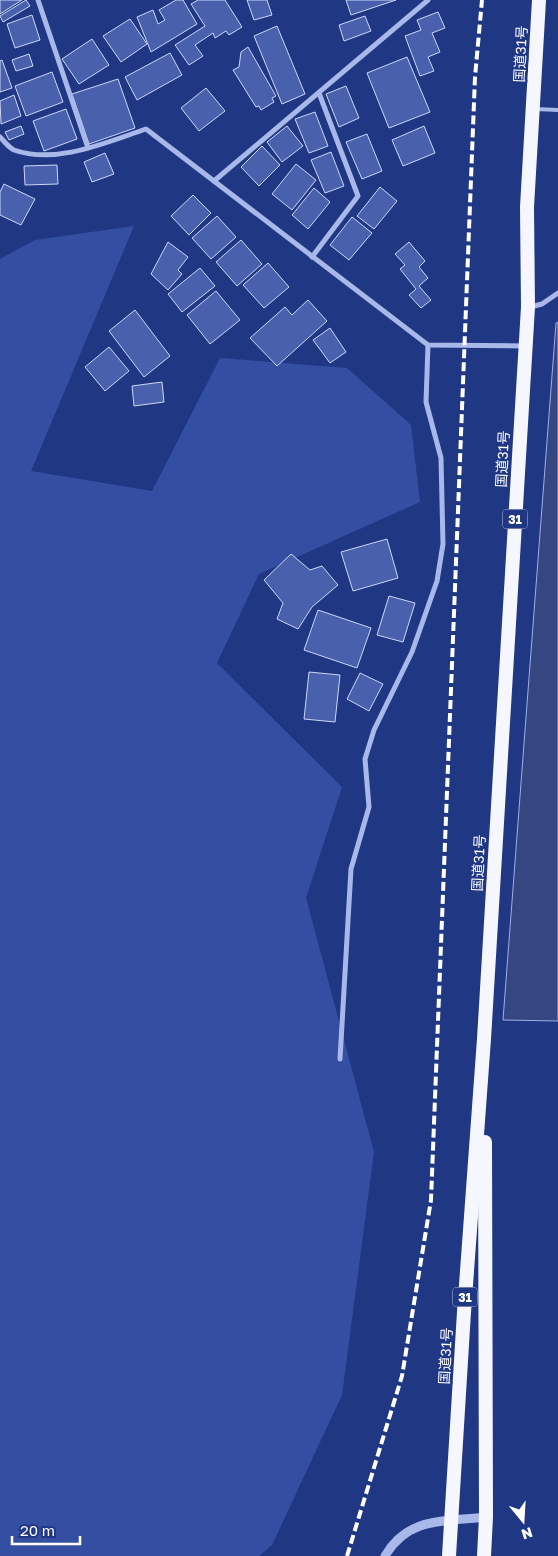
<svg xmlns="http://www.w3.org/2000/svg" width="558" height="1556" font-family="'Golos Text','Noto Sans JP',sans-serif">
  <rect width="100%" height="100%" fill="#203784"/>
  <polygon fill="#344fa2" points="134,226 31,471 152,491 220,358 347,368 411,425 420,502 259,574 217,663 342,787 306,898 374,1152 342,1395 272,1545 259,1556 0,1556 0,259 35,240"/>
  <polygon fill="#364680" stroke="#9cb0eb" points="558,322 558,1021 503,1020 556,323"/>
  <g fill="#4961ad" stroke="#ccd7f7">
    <polygon points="0,0 22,0 0,14"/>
    <polygon points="26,0 30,6 3,22 0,16"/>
    <polygon points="176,0 183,0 197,24 151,52 137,17 153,10 158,24 165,20 159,10"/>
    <polygon points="198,0 225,0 242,27 229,35 226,31 215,38 213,33 195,45 203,56 189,65 175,45 205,26 191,4"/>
    <polygon points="247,0 267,0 272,15 254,20"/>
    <polygon points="346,0 396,0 351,15"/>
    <polygon points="438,12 445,28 432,33 440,52 428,57 434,71 420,76 405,36 421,30 417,20"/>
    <polygon points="32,15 40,40 15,48 7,24"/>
    <polygon points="365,16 371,31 344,41 339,25"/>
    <polygon points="130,19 147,44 121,62 103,36"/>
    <polygon points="277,26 305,94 282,104 254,36"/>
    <polygon points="92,39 109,65 79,84 62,59"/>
    <polygon points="248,47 276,96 272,98 274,102 261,110 259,106 256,107 233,70 239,67 241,52"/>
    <polygon points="170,53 182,75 137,100 125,77"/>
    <polygon points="29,54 33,66 16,71 12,60"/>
    <polygon points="407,57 430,112 389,128 367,73"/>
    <polygon points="2,60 12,88 0,92 0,61"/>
    <polygon points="52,72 63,102 26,116 15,86"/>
    <polygon points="118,79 135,128 89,144 72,94"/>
    <polygon points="346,86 359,118 339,127 326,94"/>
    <polygon points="206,88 225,111 199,131 181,108"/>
    <polygon points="14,95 21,116 1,124 0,101"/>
    <polygon points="66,109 77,139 44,151 33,121"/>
    <polygon points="315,112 328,146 309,153 295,119"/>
    <polygon points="21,126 24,134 9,140 5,132"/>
    <polygon points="287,126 303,146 282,162 267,142"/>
    <polygon points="424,126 435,153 403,166 392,140"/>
    <polygon points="367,134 382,171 362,179 346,142"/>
    <polygon points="262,146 280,165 259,186 241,167"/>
    <polygon points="331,152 344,186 325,193 311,160"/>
    <polygon points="105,153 114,174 92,182 84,162"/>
    <polygon points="296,164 316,180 292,210 272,194"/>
    <polygon points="57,165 58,184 25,185 24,166"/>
    <polygon points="4,184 35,199 21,225 0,215 0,192"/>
    <polygon points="380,187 397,201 374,229 357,216"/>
    <polygon points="314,188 330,202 308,229 292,215"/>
    <polygon points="193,195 211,213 189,235 171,216"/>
    <polygon points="217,216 236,237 211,259 192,238"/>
    <polygon points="352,217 372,233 349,260 330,245"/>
    <polygon points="241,240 262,264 237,286 216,262"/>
    <polygon points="168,242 188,257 178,270 182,274 168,290 151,274"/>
    <polygon points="409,242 425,261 419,267 428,278 419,286 431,300 421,308 409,295 416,289 400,269 405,265 395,254"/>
    <polygon points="268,263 289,287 264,308 243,285"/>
    <polygon points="200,268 215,286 182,312 168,294"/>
    <polygon points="216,291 240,320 210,344 187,315"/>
    <polygon points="308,300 327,321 277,366 250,338 285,307 292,315"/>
    <polygon points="135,310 170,356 144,377 109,331"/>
    <polygon points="330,328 346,352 330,363 313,340"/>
    <polygon points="109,347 129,371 105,391 85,367"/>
    <polygon points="162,382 164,402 134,406 132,386"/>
    <polygon points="387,539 398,578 353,591 341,552"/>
    <polygon points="291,554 310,570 322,566 338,585 312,607 298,629 277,619 283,603 264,580"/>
    <polygon points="389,596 415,603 403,642 377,635"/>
    <polygon points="318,610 371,628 357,668 304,650"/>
    <polygon points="309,672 340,675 335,722 304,719"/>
    <polygon points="360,673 383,684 369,711 347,699"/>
  </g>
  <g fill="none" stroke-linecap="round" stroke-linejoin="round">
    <polyline stroke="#a8b8e9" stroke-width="4" points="535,109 558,110"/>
    <g stroke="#a8b8e9" stroke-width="5">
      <polyline points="38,0 88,148"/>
      <path d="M0,137c4,4 9,11 14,13 42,15 93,-8 132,-21l282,216 97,1"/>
      <polyline points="214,181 428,0"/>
      <polyline points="312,257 358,196 319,93"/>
      <polyline points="530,307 542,304 558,293"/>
      <polyline points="340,1059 351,869 369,807 365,759 374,730 412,652 437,581 443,544 441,458 426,402 428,345"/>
    </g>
    <path stroke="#a8b8e9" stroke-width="9" d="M385,1556c23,-40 60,-34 101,-39"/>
    <g stroke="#f6f7fe" stroke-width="14">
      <polyline points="449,1556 464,1312 484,1039 528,307 527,207 539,0"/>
      <polyline points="484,1556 486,1517 485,1142"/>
    </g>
    <polyline stroke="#fff" stroke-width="4" stroke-dasharray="9 4" stroke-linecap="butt" points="347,1556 402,1376 431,1200 475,77 482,0"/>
  </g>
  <g text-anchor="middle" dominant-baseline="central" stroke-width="4.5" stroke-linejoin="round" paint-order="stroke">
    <g fill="#203784" stroke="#bcc3da" stroke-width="1">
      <rect x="502.5" y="509.5" width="25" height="19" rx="4"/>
      <rect x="452.5" y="1287.5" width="25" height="19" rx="4"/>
    </g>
    <g font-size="12" font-weight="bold" fill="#fff">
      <text x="515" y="519">31</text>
      <text x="465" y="1297">31</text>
    </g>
    <g font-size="14" fill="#fff" stroke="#203784">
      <text transform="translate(520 54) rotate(-87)">国道31号</text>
      <text transform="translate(502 459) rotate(-87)">国道31号</text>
      <text transform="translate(478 863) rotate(-87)">国道31号</text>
      <text transform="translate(445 1356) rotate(-87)">国道31号</text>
    </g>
  </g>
  <g transform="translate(523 1521) rotate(162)" stroke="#203784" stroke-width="4" paint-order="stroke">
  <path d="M0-4L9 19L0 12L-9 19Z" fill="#ffffff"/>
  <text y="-8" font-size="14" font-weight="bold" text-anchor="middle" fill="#ffffff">N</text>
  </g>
  <path d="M12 1536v8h68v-8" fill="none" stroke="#ffffff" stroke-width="2.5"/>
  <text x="20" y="1536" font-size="15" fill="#ffffff" stroke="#203784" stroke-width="4" paint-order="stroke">20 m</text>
</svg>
